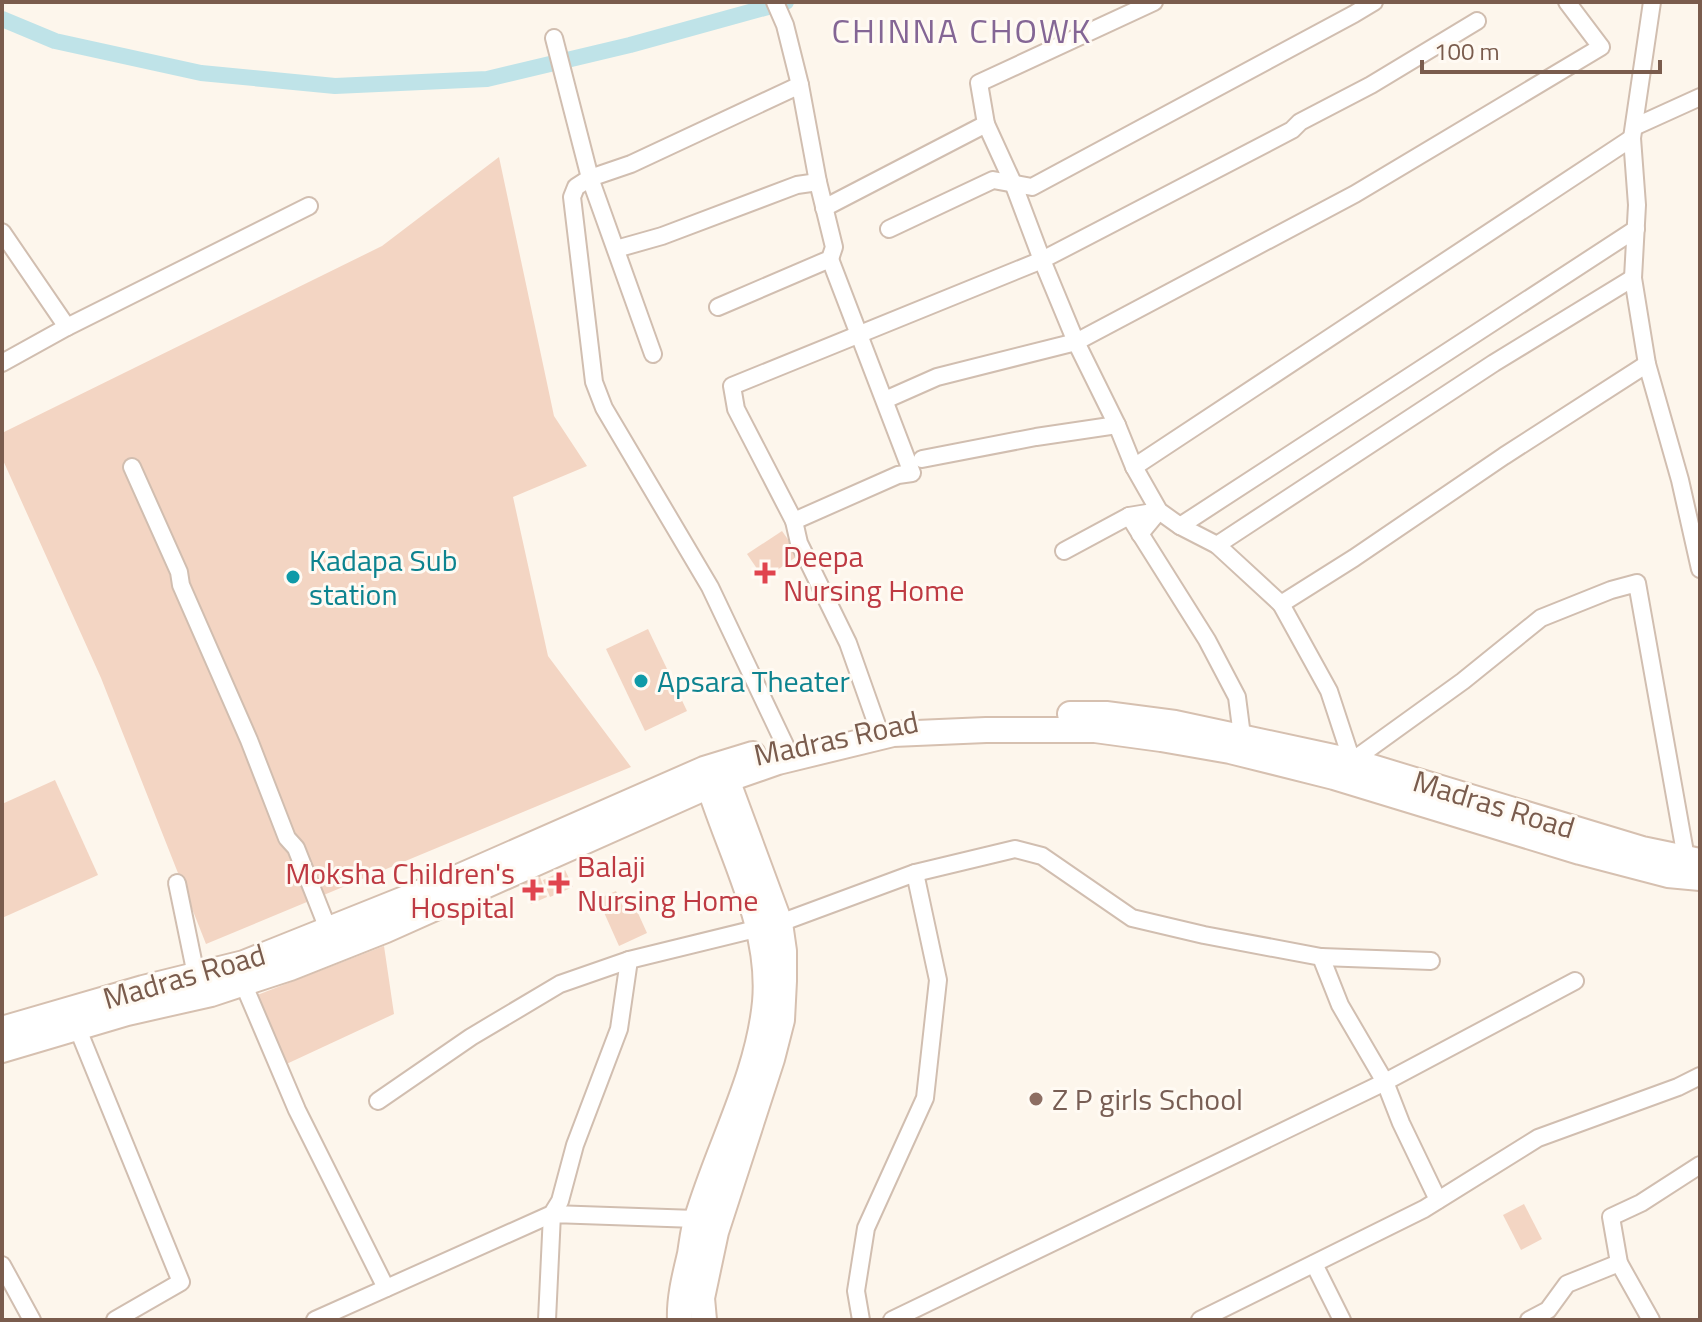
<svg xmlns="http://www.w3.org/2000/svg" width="1702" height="1322" font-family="'Titillium Web',sans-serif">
  <rect width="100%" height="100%" fill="#fdf6ec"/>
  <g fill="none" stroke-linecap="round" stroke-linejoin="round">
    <polyline stroke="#bfe3e8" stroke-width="16" points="2,19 55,41 201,73 335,86 487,79 630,45 786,2"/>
  </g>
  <g fill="#f3d5c3">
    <polygon points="499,157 554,416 587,466 513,497 548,656 631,767 206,944 101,678 2,458 2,433 382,246"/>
    <polygon points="782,531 799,555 764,579 747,554"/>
    <polygon points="648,629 687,711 645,731 606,649"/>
    <polygon points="55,780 98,875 2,918 2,804"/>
    <polygon points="565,870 573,887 550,897 543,880"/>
    <polygon points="540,877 547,897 531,904 523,883"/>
    <polygon points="616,891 623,907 633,902 647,933 619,946 598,899"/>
    <polygon points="384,946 394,1014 280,1067 247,999"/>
    <polygon points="1524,1204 1542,1239 1521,1250 1503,1215"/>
  </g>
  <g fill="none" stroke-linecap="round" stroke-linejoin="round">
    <defs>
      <g id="minor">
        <polyline points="1652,2 1632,138 1637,205 1633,278 1647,364 1680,480 1700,569"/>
        <polyline points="554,38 590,178 653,354"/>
        <polyline points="986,124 1013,183 1042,260 1076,342 1117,425"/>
        <polyline points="1634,127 1700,97"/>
        <polyline points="824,208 986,124 979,83 1154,2"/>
        <polyline points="889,229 993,180 1032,187 1354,14 1374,2"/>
        <polyline points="2,232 67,327 309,206"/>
        <polyline points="616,249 662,236 797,185 818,182"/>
        <polyline points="1633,278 1494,363 1217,545 1281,604 1354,558 1504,456 1647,364"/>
        <polyline points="718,307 830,259 834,247 818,182 800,85 785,25 775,2"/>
        <polyline points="2,363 67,327"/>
        <polyline points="885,400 937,377 1076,342 1355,194 1601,47 1567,2"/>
        <polyline points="922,459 1036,437 1117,425 1134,467 1159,511 1180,526"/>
        <polyline points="132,467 179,572 181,585 249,740 287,838 296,848 328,929"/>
        <polyline points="1134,467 1632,138"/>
        <polyline points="1129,516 1207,640 1237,697 1242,736 1236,744"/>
        <polyline points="794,521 898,475 912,473 830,259"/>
        <polyline points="1217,545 1180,526 1636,229"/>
        <polyline points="1064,551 1129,516 1159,511 1140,534"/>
        <polyline points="1281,604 1329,691 1352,761 1463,681 1541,618 1611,590 1637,583 1686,858"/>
        <polyline points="877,725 848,643 799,543 794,521 736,409 732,386 1042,260 1292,130 1300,122 1371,85 1477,21"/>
        <polyline points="785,745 710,587 604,408 594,382 572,197 576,187 590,178 631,164 800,85"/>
        <polyline points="915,873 1015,849 1042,856 1132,918 1204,935 1321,957 1340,1005 1385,1082 1401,1123 1438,1200"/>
        <polyline points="177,883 196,975"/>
        <polyline points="1321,957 1431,961"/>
        <polyline points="243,983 297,1110 386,1288"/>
        <polyline points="77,1027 181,1282 115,1320"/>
        <polyline points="378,1101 471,1037 560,984 629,960"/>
        <polyline points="1314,1264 1342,1320"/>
        <polyline points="2,1265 32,1320"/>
        <polyline points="315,1320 552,1214 560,1201 575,1145 619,1029 629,960 780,923 915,873 938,980 925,1098 866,1228 856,1291 861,1320"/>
        <polyline points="547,1320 552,1214 696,1219"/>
        <polyline points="892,1320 1385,1082 1575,981"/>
        <polyline points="1200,1320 1424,1209 1538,1138 1678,1087 1700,1076"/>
        <polyline points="1529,1320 1548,1310 1567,1284 1619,1263"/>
        <polyline points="1651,1320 1619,1263 1611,1217 1641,1203 1700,1165"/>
      </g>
      <g id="secondary">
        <polyline points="1070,714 1106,714 1175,723 1352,761 1642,849 1700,861"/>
        <polyline points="2,1029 143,988 244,963 449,881 704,769 753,754"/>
        <polyline points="2,1050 127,1013 211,994 290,968 386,930 709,786 778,762 893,734 986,730 1095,730 1161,739 1230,751 1334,777 1580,852 1668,875 1700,878"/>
        <path d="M680,1320c-1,-22 5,-45 10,-66 2,-12 3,-25 7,-36 21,-71 61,-142 68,-216 7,-79 -39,-155 -60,-229"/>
        <polyline points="704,1320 702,1298 716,1232 772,1059 782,1020 784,981 784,951 780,923 722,766"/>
      </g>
    </defs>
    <use href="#minor" stroke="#d1beb0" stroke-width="20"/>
    <use href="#secondary" stroke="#d6c0b0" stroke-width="28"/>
    <use href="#minor" stroke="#fff" stroke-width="16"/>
    <use href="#secondary" stroke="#fff" stroke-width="24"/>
  </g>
  <g fill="#e0444e" stroke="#fffaf3" stroke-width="3">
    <path d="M761 561h8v8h8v8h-8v8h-8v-8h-8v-8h8z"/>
    <path d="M555 871h8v8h8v8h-8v8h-8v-8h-8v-8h8z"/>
    <path d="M529 878h8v8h8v8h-8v8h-8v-8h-8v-8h8z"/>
  </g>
  <g fill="#0f9aa8" stroke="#fffaf3" stroke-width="3">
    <circle cx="293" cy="577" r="8"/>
    <circle cx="641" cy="681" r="8"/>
  </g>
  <circle fill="#8d6e63" stroke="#fffaf3" stroke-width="3" cx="1036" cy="1099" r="8"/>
  <g text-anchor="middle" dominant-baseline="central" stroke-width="6" stroke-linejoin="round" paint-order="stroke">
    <g font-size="30" fill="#be3a42" stroke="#fffaf3" text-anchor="start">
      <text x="783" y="556">Deepa<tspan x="783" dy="34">Nursing Home</tspan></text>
      <text x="577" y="866">Balaji<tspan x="577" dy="34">Nursing Home</tspan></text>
      <text x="515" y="873" text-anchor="end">Moksha Children's<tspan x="515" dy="34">Hospital</tspan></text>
    </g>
    <g font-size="30" fill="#0d838f" stroke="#fffaf3" text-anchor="start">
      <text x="309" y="560">Kadapa Sub<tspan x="309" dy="34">station</tspan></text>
      <text x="657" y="681">Apsara Theater</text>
    </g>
    <g font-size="30" fill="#7a5c4d" stroke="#fffaf3">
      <text transform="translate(836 738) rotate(-12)">Madras Road</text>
      <text transform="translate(1494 804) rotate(17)">Madras Road</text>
      <text transform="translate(184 976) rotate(-16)">Madras Road</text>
    </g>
    <g font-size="30" fill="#785e54" stroke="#fffaf3" text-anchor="start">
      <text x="1052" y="1099">Z P girls School</text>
    </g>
    <g font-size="34" letter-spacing="2" fill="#846695" stroke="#fffaf3">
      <text x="962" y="30">CHINNA CHOWK</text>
    </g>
  </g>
  <rect width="1702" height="1322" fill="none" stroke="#7a5c4d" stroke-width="8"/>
  <path d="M1422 60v12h238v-12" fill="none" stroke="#7a5c4d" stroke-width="4"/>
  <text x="1434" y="60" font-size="24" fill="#7a5c4d" stroke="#fffaf3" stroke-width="6" paint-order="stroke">100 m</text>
</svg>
